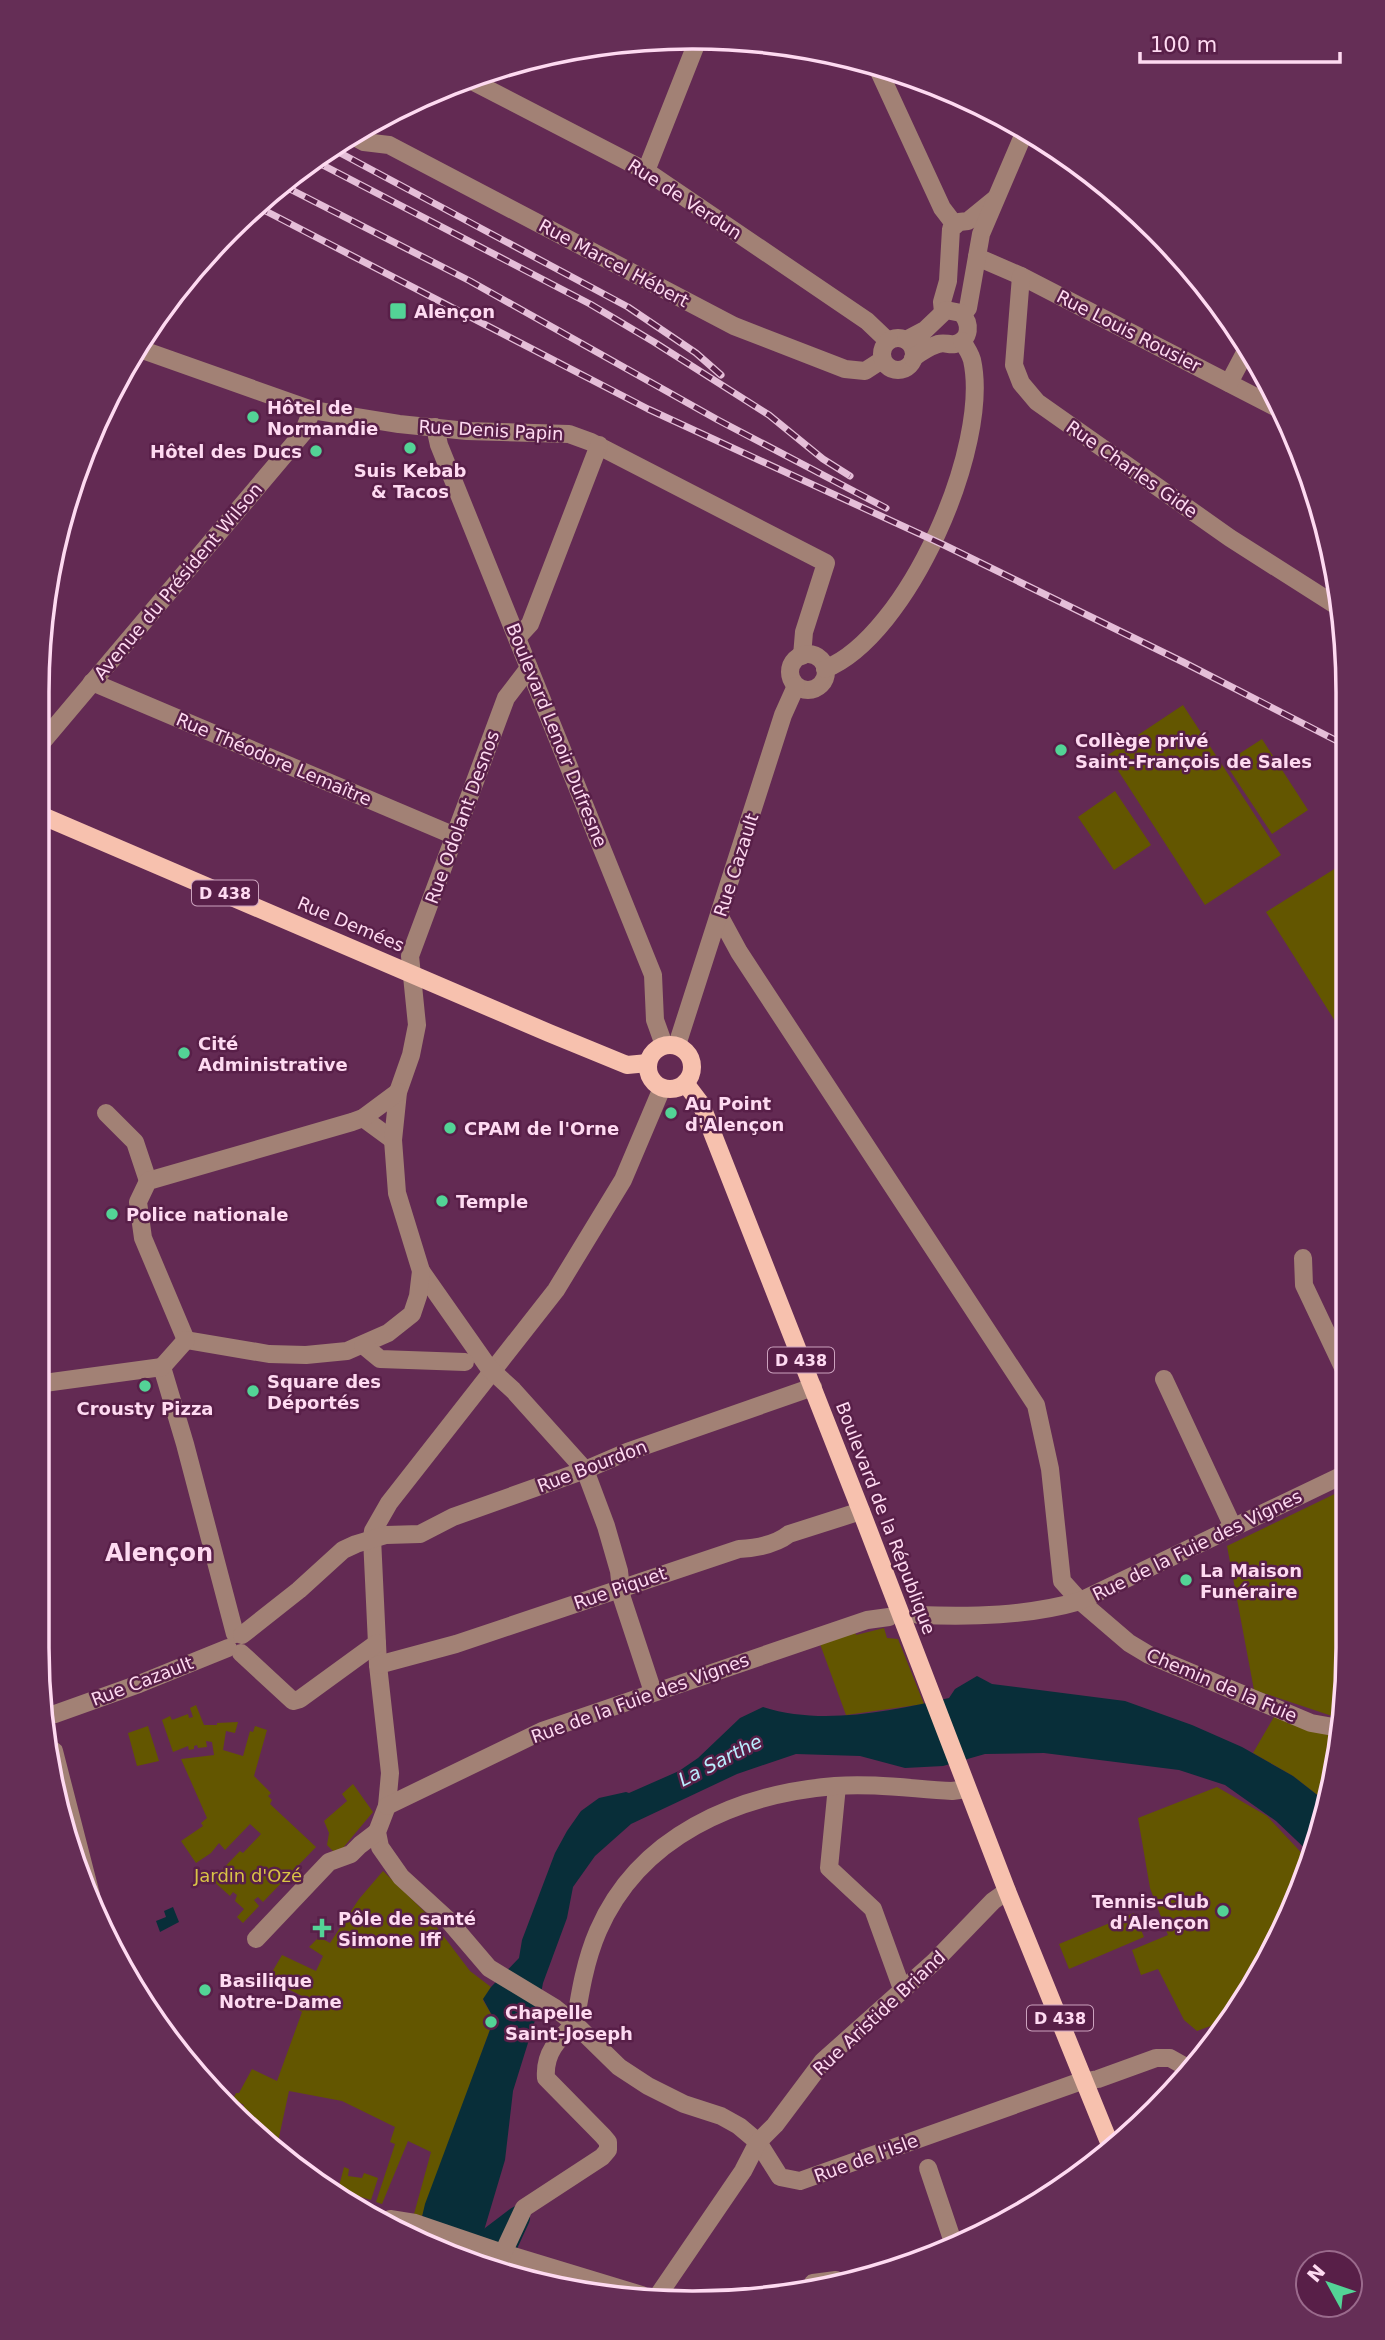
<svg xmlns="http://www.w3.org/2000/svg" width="1385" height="2340" font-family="'DejaVu Sans',sans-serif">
  <rect width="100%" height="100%" fill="#632a53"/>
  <g fill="#635600">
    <polygon points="1183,705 1281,855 1205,905 1108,755"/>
    <polygon points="1262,739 1308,810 1272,834 1225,763"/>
    <polygon points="1115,791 1151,845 1114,870 1078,817"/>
    <polygon points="1347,861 1347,1040 1266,912"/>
    <polygon points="1347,1488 1347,1691 1341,1719 1254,1690 1227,1546"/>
    <polygon points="884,1628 887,1638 898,1639 924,1704 846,1715 820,1644 855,1632 856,1635"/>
    <polygon points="196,1705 204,1725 217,1725 217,1723 238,1722 235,1733 226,1731 223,1750 243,1756 250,1731 253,1732 255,1726 267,1730 254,1776 271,1793 268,1796 272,1800 270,1804 316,1847 263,1902 258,1897 254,1900 259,1906 243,1923 237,1917 244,1909 235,1901 237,1895 233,1892 230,1896 212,1880 240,1851 243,1853 261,1834 250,1824 225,1850 219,1843 211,1853 196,1863 181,1841 203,1826 201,1823 207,1818 181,1759 214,1755 212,1742 206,1741 207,1747 198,1748 197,1745 194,1746 194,1749 189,1750 188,1746 173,1752 162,1720 170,1716 172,1720 188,1714 189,1718 193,1717 190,1708"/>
    <polygon points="1278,1710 1339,1728 1325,1801 1293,1776 1253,1753"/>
    <polygon points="148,1726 159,1761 137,1766 128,1733"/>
    <polygon points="353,1784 373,1812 337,1855 327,1845 329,1833 324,1821 347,1801 342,1794"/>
    <polygon points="1217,1787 1267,1816 1311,1863 1238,2012 1232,2018 1197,2031 1184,2020 1158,1969 1141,1975 1132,1950 1168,1935 1150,1888 1138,1818"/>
    <polygon points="383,1871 426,1913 470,1971 491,1987 483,2000 494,2019 422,2216 414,2214 431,2152 408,2141 382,2204 376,2202 395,2144 390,2142 395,2127 342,2101 289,2091 276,2151 260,2134 260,2130 251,2125 240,2114 244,2105 233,2099 236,2093 239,2093 252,2069 277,2081 302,2012 298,2009 304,1997 268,1979 282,1955 316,1971 323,1956 309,1947 319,1937 330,1943 359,1899"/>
    <polygon points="1134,1913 1144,1937 1069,1969 1059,1944"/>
    <polygon points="344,2167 349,2169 348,2176 362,2178 364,2173 378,2178 371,2200 338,2190"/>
  </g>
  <g fill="#082e39">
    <path d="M977,1676l15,8 133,17 67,24 50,22 51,29 32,25 -11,56 -38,-36 -51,-36 -46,-15 -135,-17 -59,1 -42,12 -38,2 -45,-12 -64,-2 -59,20 -106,50 -36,32 -22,31 -6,31 -24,65 -6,31 -24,77 -8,69 -31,104 -56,-30 7,-30 69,-185 -11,-20 8,-12 28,-29 3,-18 33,-87 12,-22 14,-20 18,-13 27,-6 3,1 50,-22 19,-13 42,-40 23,-11c59,19 127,4 186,-9l6,-9z"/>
    <polygon points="173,1907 179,1922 160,1932 156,1921 166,1917 164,1911"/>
  </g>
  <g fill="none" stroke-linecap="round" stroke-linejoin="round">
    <polyline stroke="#082e39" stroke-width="24" points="464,2259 518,2218 494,2270"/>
    <g stroke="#a28175" stroke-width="18">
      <polyline points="877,67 942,208 955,225"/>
      <polyline points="468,79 646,171 867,321 888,341"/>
      <polyline points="351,135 364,142 389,145 734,326 845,369 865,371 882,360"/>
      <polyline points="646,171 699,37"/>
      <polyline points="977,257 1021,276 1279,409"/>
      <polyline points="1021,276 1014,365 1021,383 1037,402 1230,538 1340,608"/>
      <polyline points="943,312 942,302 948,281 951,229 959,222 968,221 995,199"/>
      <polyline points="963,314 968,308 981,234 1025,131"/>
      <circle cx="898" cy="354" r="16"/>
      <path d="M906,340l19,-10 21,-20 15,3c10,10 10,27 -6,31 -7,1 -10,-2 -17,0 -9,3 -17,8 -25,14"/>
      <polyline points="137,348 312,410 399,424 467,431 569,434 591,442 826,563 804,632 802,656"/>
      <polyline points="1229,383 1248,347"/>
      <polyline points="435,427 439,445 653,975 655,1020 664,1045"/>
      <polyline points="518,637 530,624 599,445"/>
      <circle cx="808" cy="672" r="18"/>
      <path d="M825,669c83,-33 166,-224 147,-309 -2,-7 -6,-13 -10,-19"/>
      <polyline points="92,682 455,836"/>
      <polyline points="38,747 303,433 312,410"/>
      <polyline points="720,917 739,952 1036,1405 1050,1469 1062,1581 1080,1601 1129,1643 1149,1655 1311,1723 1339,1728"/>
      <polyline points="677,1045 783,715 796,686"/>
      <polyline points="662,1088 623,1180 556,1290 389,1503 373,1531 372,1538 378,1665 390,1773 387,1806 377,1832 380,1847 401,1877 448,1920 489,1968 555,2008 575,2024 619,2067 648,2086 684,2104 721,2116 739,2126 758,2142 780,2177 800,2181 1076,2083 1098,2079 1156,2058 1170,2058 1186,2067"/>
      <polyline points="106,1113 135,1142 148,1181"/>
      <polyline points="363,1118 393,1140"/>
      <polyline points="1303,1258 1304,1285 1347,1376"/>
      <polyline points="421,1271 489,1368 513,1390 585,1470 606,1526 619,1571 622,1598 653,1692"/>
      <polyline points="186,1340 269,1354 306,1355 347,1351 388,1333 412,1314 418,1296 421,1271 397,1193 393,1140 398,1092 411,1055 417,1025 410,956 506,698 529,668"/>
      <polyline points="186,1340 143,1238 138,1202 148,1181 352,1122 363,1118 398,1092"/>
      <polyline points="363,1345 380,1359 465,1362"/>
      <polyline points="162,1367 185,1444 235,1634"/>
      <polyline points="162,1367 186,1340"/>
      <polyline points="1164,1379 1233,1527"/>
      <polyline points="37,1384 162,1367"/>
      <path d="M918,1615c54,2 110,1 162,-14l267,-128"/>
      <polyline points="242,1635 299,1590 343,1550 356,1544 386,1535 420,1534 453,1517 585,1470 627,1452 813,1387"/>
      <polyline points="241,1653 293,1701 300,1699 377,1643"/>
      <path d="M378,1665l78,-21 283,-95c18,-1 36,-4 50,-15l72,-23"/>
      <polyline points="55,1714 139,1684 228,1648"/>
      <polyline points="54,1751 91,1895"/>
      <polyline points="837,1786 829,1868 873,1909 902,1989"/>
      <polyline points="387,1806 542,1731 867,1620 889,1617"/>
      <polyline points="256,1939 329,1862 351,1854 360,1845 377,1832"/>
      <path d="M575,2024c5,-31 10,-63 23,-93 41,-95 139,-137 237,-145 38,-3 78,3 117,5l15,-2"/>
      <polyline points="928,2168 953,2242"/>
      <polyline points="390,2219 415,2223 503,2253 642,2295"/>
      <path d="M503,2253l21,-45 78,-51 6,-7v-8l-5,-6 -57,-58c-2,-25 12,-39 29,-54"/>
      <polyline points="813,2283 836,2280"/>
      <polyline points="657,2297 743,2171 758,2142 775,2125 823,2061 934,1962 993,1901 1007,1891"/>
    </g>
    <g stroke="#f7c1ae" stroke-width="18">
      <polyline points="38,814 549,1033 627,1065 648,1063"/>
      <circle cx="670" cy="1067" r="22"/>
      <polyline points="685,1083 701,1104 861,1511 1007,1891 1111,2147"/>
    </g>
    <defs>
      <g id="rail">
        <polyline points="329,147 628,307 696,353 721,375"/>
        <polyline points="313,160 590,304 654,342 769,415 823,459 850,476"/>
        <polyline points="282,185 470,281 718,420 886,508"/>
        <polyline points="256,206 648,409 944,545 1183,662 1347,746"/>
      </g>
    </defs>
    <use href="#rail" stroke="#e5bed8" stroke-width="7"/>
    <use href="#rail" stroke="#581f48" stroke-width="4.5" stroke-dasharray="13" stroke-linecap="butt"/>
  </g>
  <g fill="#53d396" stroke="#581f48" stroke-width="2.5">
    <rect x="389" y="302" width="18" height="18" rx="3.5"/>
    <circle cx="253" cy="417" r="7"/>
    <circle cx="410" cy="448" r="7"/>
    <circle cx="316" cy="451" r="7"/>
    <circle cx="1061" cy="750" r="7"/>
    <circle cx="184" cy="1053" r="7"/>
    <circle cx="671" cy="1113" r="7"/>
    <circle cx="450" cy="1128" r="7"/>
    <circle cx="442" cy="1201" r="7"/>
    <circle cx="112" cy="1214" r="7"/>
    <circle cx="145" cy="1386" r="7"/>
    <circle cx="253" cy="1391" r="7"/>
    <circle cx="1186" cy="1580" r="7"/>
    <circle cx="1223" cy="1911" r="7"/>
    <path d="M318.5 1917.5h7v7h7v7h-7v7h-7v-7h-7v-7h7z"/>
    <circle cx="205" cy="1990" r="7"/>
    <circle cx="491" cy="2022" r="7"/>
  </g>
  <g text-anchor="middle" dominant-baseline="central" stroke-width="5" stroke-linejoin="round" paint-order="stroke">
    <g fill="#581f48" stroke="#cca2be" stroke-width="2">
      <rect x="192" y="880.5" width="66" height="25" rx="5"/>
      <rect x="768" y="1347.5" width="66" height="25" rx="5"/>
      <rect x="1027" y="2005.5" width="66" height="25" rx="5"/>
    </g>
    <g font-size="16" font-weight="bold" fill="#fedaf1">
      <text x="225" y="893">D 438</text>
      <text x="801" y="1360">D 438</text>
      <text x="1060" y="2018">D 438</text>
    </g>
    <g font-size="18" fill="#fedaf1" stroke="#581f48">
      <text transform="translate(685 199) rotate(33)">Rue de Verdun</text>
      <text transform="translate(614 263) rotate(28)">Rue Marcel Hébert</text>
      <text transform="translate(1129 331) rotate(27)">Rue Louis Rousier</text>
      <text transform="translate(491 430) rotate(3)">Rue Denis Papin</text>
      <text transform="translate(1132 469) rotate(35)">Rue Charles Gide</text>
      <text transform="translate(178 581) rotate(-50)">Avenue du Président Wilson</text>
      <text transform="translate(557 735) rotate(68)">Boulevard Lenoir Dufresne</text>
      <text transform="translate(274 759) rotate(23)">Rue Théodore Lemaître</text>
      <text transform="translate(462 817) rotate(-70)">Rue Odolant Desnos</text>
      <text transform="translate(736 865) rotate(-72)">Rue Cazault</text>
      <text transform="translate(351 924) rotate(23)">Rue Demées</text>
      <text transform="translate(592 1466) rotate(-21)">Rue Bourdon</text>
      <text transform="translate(886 1518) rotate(69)">Boulevard de la République</text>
      <text transform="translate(1197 1545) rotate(-26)">Rue de la Fuie des Vignes</text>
      <text transform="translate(620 1588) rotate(-19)">Rue Piquet</text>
      <text transform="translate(142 1681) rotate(-21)">Rue Cazault</text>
      <text transform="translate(1222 1685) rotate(23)">Chemin de la Fuie</text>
      <text transform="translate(640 1698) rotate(-20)">Rue de la Fuie des Vignes</text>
      <text transform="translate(879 2013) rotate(-43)">Rue Aristide Briand</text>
      <text transform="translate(866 2158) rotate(-20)">Rue de l'Isle</text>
    </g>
    <g font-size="18" font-weight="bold" fill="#fedaf1" stroke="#581f48" text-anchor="start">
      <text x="414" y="311">Alençon</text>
      <text x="267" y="407">Hôtel de<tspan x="267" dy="21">Normandie</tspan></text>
      <text x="302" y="451" text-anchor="end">Hôtel des Ducs</text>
      <text x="410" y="470" text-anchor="middle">Suis Kebab<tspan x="410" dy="21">&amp; Tacos</tspan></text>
      <text x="1075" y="740">Collège privé<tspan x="1075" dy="21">Saint-François de Sales</tspan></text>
      <text x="198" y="1043">Cité<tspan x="198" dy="21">Administrative</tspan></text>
      <text x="685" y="1103">Au Point<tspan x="685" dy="21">d'Alençon</tspan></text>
      <text x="464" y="1128">CPAM de l'Orne</text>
      <text x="456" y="1201">Temple</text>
      <text x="126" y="1214">Police nationale</text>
      <text x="267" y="1381">Square des<tspan x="267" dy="21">Déportés</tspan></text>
      <text x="145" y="1408" text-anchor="middle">Crousty Pizza</text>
      <text x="1200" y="1570">La Maison<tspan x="1200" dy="21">Funéraire</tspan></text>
      <text x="1209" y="1901" text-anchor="end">Tennis-Club<tspan x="1209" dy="21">d'Alençon</tspan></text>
      <text x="338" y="1918">Pôle de santé<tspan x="338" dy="21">Simone Iff</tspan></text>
      <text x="219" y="1980">Basilique<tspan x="219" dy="21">Notre-Dame</tspan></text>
      <text x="505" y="2012">Chapelle<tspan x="505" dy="21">Saint-Joseph</tspan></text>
    </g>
    <g font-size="18" fill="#d9c346" stroke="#581f48">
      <text x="248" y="1875">Jardin d'Ozé</text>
    </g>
    <g font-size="19" font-style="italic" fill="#baeefe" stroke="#581f48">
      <text transform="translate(720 1760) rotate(-27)">La Sarthe</text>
    </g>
    <g font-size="24" font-weight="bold" fill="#fedaf1" stroke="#581f48">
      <text x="159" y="1553">Alençon</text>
    </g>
  </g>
  <path d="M0 0H1385V2340H0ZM692 49H693A643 643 0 0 1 1336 692V1648A643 643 0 0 1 693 2291H692A643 643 0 0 1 49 1648V692A643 643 0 0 1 692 49Z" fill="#652e56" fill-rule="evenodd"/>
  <path fill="none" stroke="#fedaf1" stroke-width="3.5" d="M692 49H693A643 643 0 0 1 1336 692V1648A643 643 0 0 1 693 2291H692A643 643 0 0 1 49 1648V692A643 643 0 0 1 692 49Z"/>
  <g transform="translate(1329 2284) rotate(310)"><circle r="33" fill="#581f48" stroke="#9a6a8c" stroke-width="2"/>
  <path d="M0-5L12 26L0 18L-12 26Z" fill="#53d396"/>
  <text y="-10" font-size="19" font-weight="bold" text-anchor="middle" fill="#fedaf1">N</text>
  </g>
  <path d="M1140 52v10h200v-10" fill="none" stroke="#fedaf1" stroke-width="3.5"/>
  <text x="1150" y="52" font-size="21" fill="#fedaf1" stroke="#581f48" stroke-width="5" paint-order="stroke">100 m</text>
</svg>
